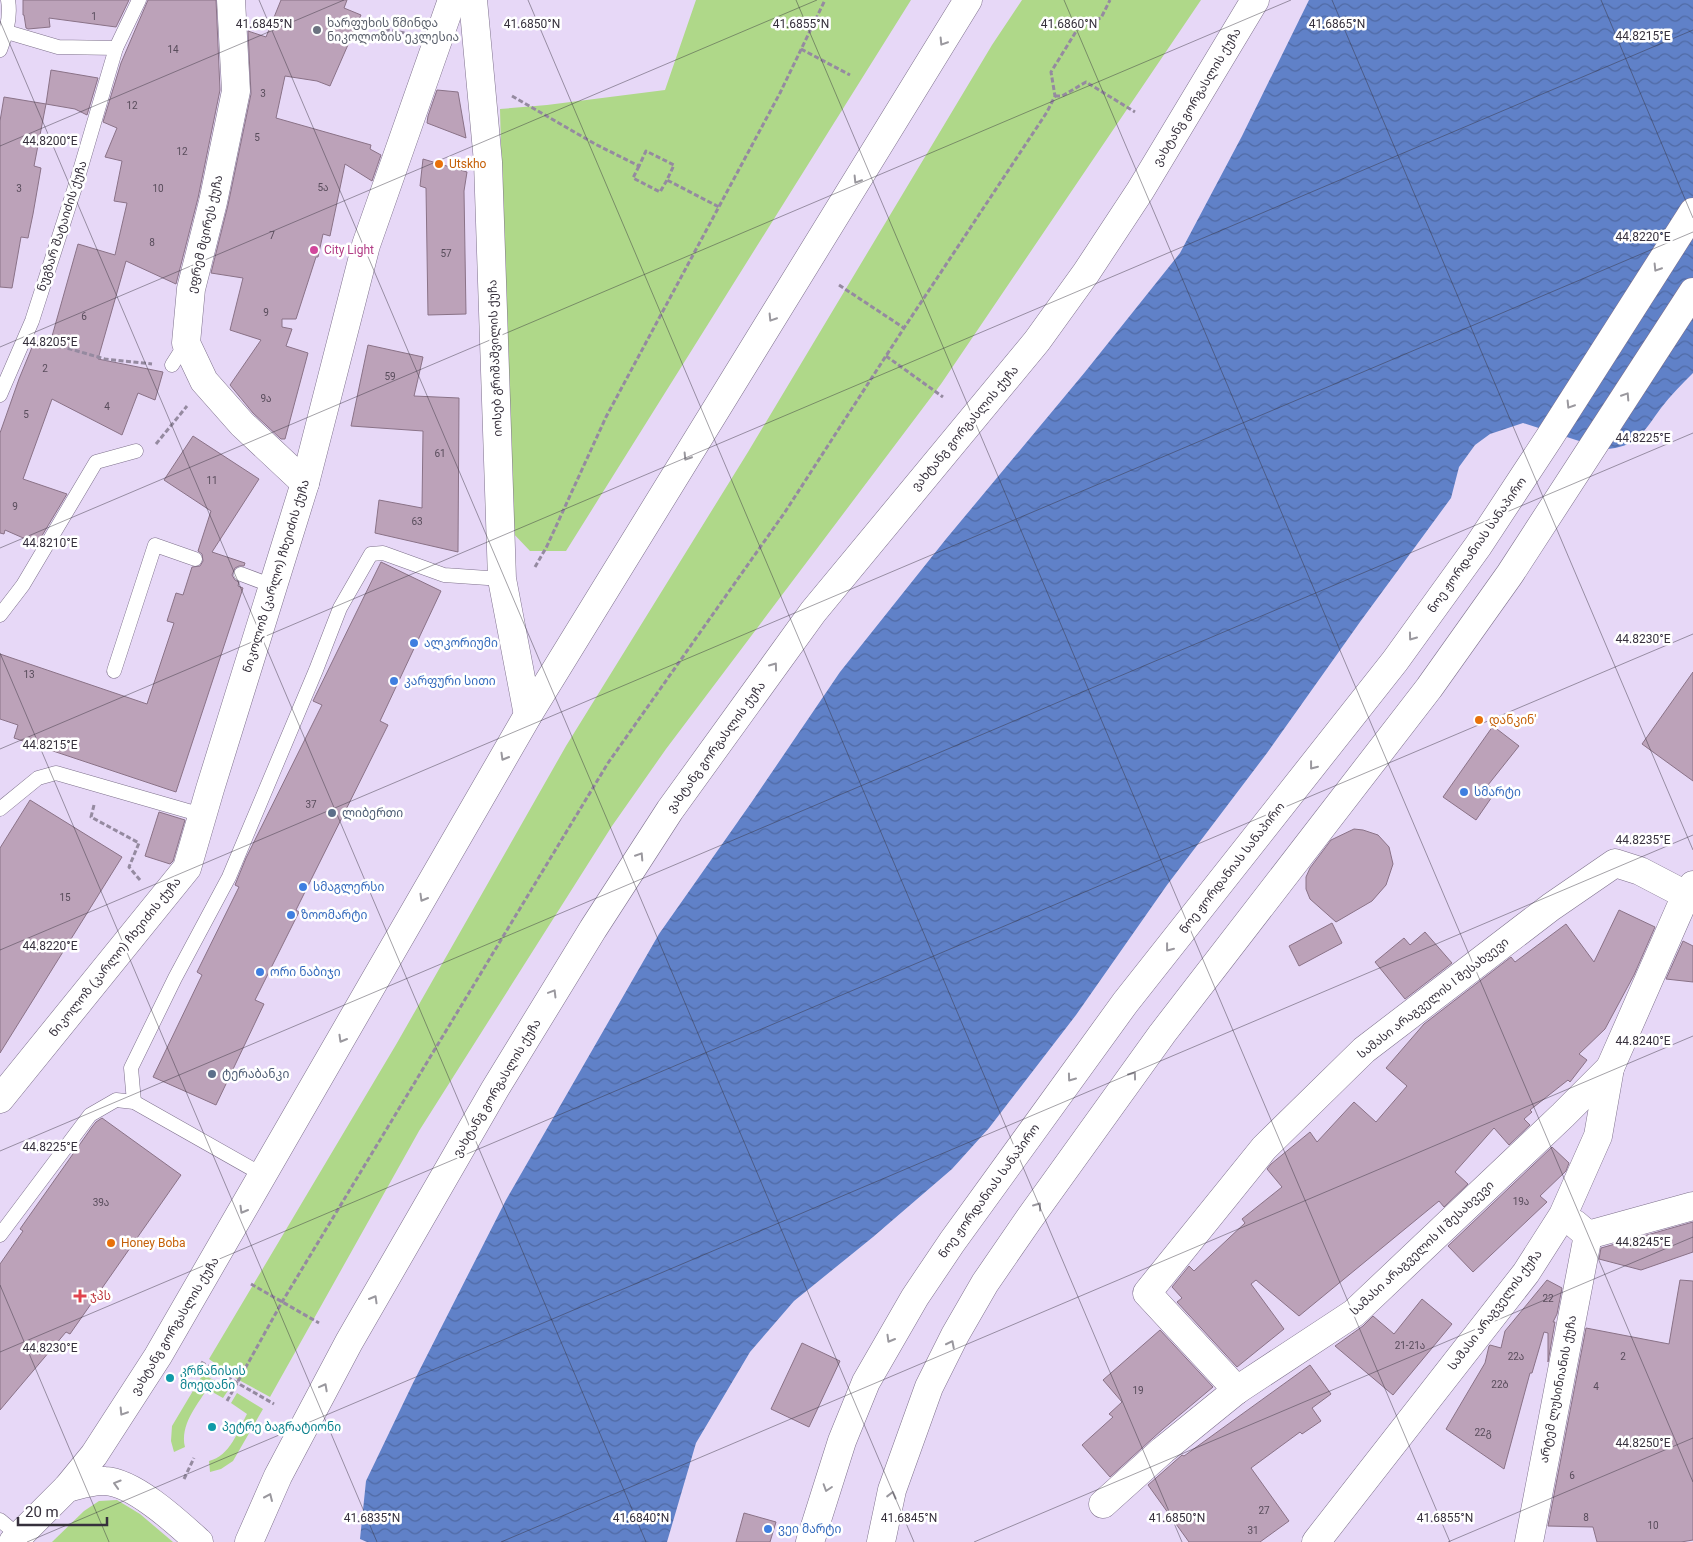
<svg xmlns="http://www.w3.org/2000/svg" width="1693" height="1542" font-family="Roboto,'Noto Sans Georgian',sans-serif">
  <defs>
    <pattern id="water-waves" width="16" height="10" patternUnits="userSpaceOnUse" patternTransform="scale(1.25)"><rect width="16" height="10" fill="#6081c8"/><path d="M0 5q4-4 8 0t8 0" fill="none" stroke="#506aa4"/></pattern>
  </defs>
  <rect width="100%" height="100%" fill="#e7d8f7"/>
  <g fill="#afd889">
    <polygon points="696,0 911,0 566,551 530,551 511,531 500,109 547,105 665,90"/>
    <polygon points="1022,0 1201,0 941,384 666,749 612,826 419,1131 270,1397 237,1379 209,1359 397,1043 566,746 748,452 992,45"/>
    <path d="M203,1374l26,15 -6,9 -16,-9c-11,18 -27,36 -22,58l-11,5 -3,-11 1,-15z"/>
    <path d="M237,1393l26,16 -30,52 -12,8 -11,3 -1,-11c21,-5 29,-30 38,-47l-16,-11z"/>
    <polygon points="117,1500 140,1514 173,1542 52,1542 84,1511 99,1501"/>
  </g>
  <path fill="url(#water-waves)" d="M1309,0h384v373c-11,11 -22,22 -32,35 -17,23 -24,40 -57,41l-81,-26 -33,11 -15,11 -16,22 -8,31 -91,124 -93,131 -100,132 -91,130 -87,113 -37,41 -79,68 -79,64 -44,51 -54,91 -29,99h-300l-7,-3 6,-58 47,-98 93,-183 153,-266 92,-131 89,-131 106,-133 139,-167 95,-119 62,-117z"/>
  <g fill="#bca2b9" stroke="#8a7287">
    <polygon points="23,0 129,0 116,27 49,18 50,27 28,29 26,28 24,15 23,15"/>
    <polygon points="148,0 216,0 220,90 198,198 176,284 126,261 98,359 163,372 155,400 138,393 122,435 52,399 23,479 67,494 37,544 5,530 4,534 0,533 0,433 19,379 35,340 49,347 78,244 115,255 127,203 114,201 122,161 105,157 117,128 103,122 121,63"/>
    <polygon points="281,0 347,0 344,8 361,15 330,86 317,81 285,76 276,118 371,145 370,149 381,155 372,181 345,164 330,236 323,234 318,257 316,257 296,319 282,319 282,327 292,329 286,346 308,353 285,439 281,439 253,413 230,385 261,340 230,330 243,278 211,273 228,205 251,94 248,31 266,37"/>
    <polygon points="51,70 98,78 87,115 75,109 46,104"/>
    <polygon points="437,90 458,92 466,138 427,123 428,116"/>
    <polygon points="4,97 46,104 34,166 41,168 33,214 28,238 21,237 12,288 0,287 0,121"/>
    <polygon points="423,159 467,172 464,191 466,314 428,315 426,188 420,186"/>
    <polygon points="368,345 423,357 414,396 459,398 458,552 375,533 379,500 422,508 423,431 351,426"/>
    <polygon points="193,436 259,479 212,552 245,563 244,566 239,566 235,568 232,575 235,580 239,582 238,586 243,588 176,792 14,738 18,725 0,719 0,654 147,704 174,623 167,621 176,593 183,595 192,567 200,566 203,561 202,554 198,551 211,511 164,480"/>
    <polygon points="381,562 441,591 380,721 388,725 296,910 299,912 255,1000 264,1004 216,1105 153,1077 202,975 197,972 239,887 235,885 246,858 322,705 313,701"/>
    <polygon points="1693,672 1693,781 1642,744"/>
    <polygon points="1493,726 1519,746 1488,785 1496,791 1476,820 1443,797"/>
    <polygon points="30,800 122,857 0,1053 0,848"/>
    <polygon points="159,812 185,820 173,861 170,864 145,856"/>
    <polygon points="1354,829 1363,830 1378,835 1389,847 1393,864 1386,885 1372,901 1336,922 1310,899 1306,889 1306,877 1310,868 1331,840"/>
    <polygon points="1619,910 1655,927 1634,975 1605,1029 1579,1054 1587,1060 1570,1082 1568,1080 1530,1110 1532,1112 1524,1119 1530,1125 1509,1145 1494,1128 1455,1172 1468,1184 1444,1207 1439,1201 1299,1316 1256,1280 1251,1284 1284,1329 1237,1367 1177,1302 1182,1298 1172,1287 1189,1266 1194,1271 1245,1223 1242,1219 1282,1187 1267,1169 1271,1164 1310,1132 1317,1142 1354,1102 1376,1122 1407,1086 1386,1068 1424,1024 1511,957 1515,962 1566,924 1594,962"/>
    <polygon points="1332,923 1342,943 1299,966 1289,946"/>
    <polygon points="1425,932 1452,963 1405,999 1375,962 1404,938 1410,945"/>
    <polygon points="1683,941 1693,946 1693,982 1666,979"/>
    <polygon points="102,1118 181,1175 70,1334 66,1332 0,1410 0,1264 23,1231 20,1229 92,1127 96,1122"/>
    <polygon points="1552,1147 1569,1163 1566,1171 1540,1196 1547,1202 1473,1272 1448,1246"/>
    <polygon points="1693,1222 1693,1252 1641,1270 1599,1259 1601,1248"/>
    <polygon points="1547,1280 1562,1288 1557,1314 1553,1322 1555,1322 1548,1362 1548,1333 1544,1332 1532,1373 1530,1373 1504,1469 1446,1429 1485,1363 1489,1346 1490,1345 1501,1348 1505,1331"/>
    <polygon points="1680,1280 1693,1281 1693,1540 1681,1542 1597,1542 1593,1527 1548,1526 1586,1328 1669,1344"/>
    <polygon points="1422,1299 1452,1324 1393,1395 1335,1346 1363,1326 1373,1316 1394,1334"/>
    <polygon points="1160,1330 1213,1387 1163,1429 1110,1477 1082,1445 1113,1417 1109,1414 1122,1402 1103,1380"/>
    <polygon points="802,1343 840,1361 809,1427 771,1409"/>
    <polygon points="1310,1365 1331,1394 1312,1408 1321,1421 1302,1434 1300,1432 1251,1468 1289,1521 1260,1542 1189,1542 1148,1485 1182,1455 1184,1456"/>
    <polygon points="744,1513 776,1522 770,1542 736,1542"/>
  </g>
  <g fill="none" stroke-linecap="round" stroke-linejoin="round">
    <defs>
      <g id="service">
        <polyline points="7,32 58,47 116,48"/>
        <path d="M0,50c6,-15 11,-33 8,-50"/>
        <polyline points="172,365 186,343"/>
        <polyline points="0,395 32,321 76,184 116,48 139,0"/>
        <polyline points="241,574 273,586"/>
        <polyline points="0,615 23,585 96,462 136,451"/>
        <polyline points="114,671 155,545 195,559"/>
        <polyline points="0,809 38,778 56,773 202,815"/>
        <polyline points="134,1102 131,1068 175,978 229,877 316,670 340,608 371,554 383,553 444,575 502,579"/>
        <polyline points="0,1235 90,1115 116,1100 134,1102 263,1175"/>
        <polyline points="0,1520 19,1536"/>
      </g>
      <g id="minor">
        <polyline points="231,0 236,91 213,202 191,289 186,343 204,381 242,424 305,483"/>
        <polyline points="473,0 488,162 502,579 528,715"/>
        <polyline points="0,1099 187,868 210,789 305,483 366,245 452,0"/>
        <polyline points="1575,1224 1588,1235 1693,1206"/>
        <polyline points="1237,1390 1147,1293 1264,1148 1364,1050 1551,907 1615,863 1640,871 1686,895"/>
        <polyline points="1103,1504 1163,1450 1237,1390 1354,1313 1563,1115 1610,1068"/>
        <polyline points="1316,1542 1526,1273 1563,1215 1598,1136 1610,1068 1686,895 1693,885"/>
        <polyline points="1529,1542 1588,1235"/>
      </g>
      <g id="primary">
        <polyline points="810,1542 842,1441 866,1382 915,1297 952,1242 1125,1003 1395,661 1478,546 1549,438 1693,212"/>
        <polyline points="881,1542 892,1490 929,1387 955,1335 985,1283 1029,1219 1162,1034 1429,688 1510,574 1693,292"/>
      </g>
      <g id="trunk">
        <path d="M67,1488c12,-3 26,-8 38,-7 29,1 73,42 94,61"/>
        <polyline points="13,1542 67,1488 94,1455 158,1356 528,715 968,0"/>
        <polyline points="249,1542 278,1476 349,1342 495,1089 593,929 670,810 813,612 1037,341 1086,273 1140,191 1255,0"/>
      </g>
    </defs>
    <use href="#service" stroke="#7e718c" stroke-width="15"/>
    <use href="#minor" stroke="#7e718c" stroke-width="29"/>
    <use href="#primary" stroke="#7e718c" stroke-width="29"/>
    <use href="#trunk" stroke="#7e718c" stroke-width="29"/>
    <g stroke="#958aa0" stroke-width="3" stroke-dasharray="5 2.5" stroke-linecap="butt">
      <polyline points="370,27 411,34"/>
      <polyline points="801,49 850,75"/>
      <polyline points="512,96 595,144 639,166 646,151 674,165 667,180 719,207"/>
      <polyline points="1055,96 1062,96 1086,82 1135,112"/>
      <polyline points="639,166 633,178 660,192 667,180"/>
      <polyline points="839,285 904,328"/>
      <polyline points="46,342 105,359 152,364"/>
      <polyline points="886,356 943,397"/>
      <polyline points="156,444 187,406"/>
      <polyline points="535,567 547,546 606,417 780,93 825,0"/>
      <polyline points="94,805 91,817 139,843 129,867 140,880"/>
      <polyline points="251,1284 319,1323"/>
      <polyline points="201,1362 274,1404"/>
      <polyline points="227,1401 282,1302 608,763 785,512 904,328 1047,112 1055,96 1051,72 1080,25 1101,18 1110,0"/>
      <polyline points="184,1479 194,1458"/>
    </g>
    <use href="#service" stroke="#fff" stroke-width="14"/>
    <use href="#minor" stroke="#fff" stroke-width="28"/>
    <use href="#primary" stroke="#fff" stroke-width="28"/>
    <use href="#trunk" stroke="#fff" stroke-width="28"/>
  </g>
  <defs><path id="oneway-chevron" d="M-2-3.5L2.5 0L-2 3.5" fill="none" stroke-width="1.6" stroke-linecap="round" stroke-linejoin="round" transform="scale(1.25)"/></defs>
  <g stroke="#9a989e">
    <use href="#oneway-chevron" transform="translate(943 42) rotate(122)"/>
    <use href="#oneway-chevron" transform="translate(857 180) rotate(122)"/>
    <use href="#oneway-chevron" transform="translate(1657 268) rotate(122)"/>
    <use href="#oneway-chevron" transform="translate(772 318) rotate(122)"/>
    <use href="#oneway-chevron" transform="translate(1626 396) rotate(-57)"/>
    <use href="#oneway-chevron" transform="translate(1570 405) rotate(122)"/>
    <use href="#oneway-chevron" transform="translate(687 457) rotate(122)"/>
    <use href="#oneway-chevron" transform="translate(1412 637) rotate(126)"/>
    <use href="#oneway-chevron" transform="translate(774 666) rotate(-54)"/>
    <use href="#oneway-chevron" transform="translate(504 757) rotate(120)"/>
    <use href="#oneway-chevron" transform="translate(1313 766) rotate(128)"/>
    <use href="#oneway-chevron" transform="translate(640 856) rotate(-57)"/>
    <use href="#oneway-chevron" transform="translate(423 898) rotate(120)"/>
    <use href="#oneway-chevron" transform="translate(1169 948) rotate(128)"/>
    <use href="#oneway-chevron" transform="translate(553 993) rotate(-59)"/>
    <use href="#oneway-chevron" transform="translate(342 1039) rotate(120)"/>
    <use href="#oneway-chevron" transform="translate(1133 1075) rotate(-54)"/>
    <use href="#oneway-chevron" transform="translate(1071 1078) rotate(126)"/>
    <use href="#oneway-chevron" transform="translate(1038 1206) rotate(-54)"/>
    <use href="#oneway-chevron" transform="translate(243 1210) rotate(120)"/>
    <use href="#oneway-chevron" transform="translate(374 1299) rotate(-60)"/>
    <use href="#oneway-chevron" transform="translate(890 1339) rotate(120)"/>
    <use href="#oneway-chevron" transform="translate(951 1344) rotate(-63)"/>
    <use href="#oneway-chevron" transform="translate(324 1387) rotate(-62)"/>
    <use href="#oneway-chevron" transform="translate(123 1412) rotate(122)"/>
    <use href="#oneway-chevron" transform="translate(117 1484) rotate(-163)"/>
    <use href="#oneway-chevron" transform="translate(827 1488) rotate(108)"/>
    <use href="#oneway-chevron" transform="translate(892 1495) rotate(-76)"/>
    <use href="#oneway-chevron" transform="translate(269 1497) rotate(-66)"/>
  </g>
  <path fill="none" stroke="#36303c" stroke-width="1" stroke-opacity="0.45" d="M259,0l655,1542M528,0l654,1542M796,0l654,1542M1064,0l629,1482M1332,0l361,850M1601,0l92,218M0,21l646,1521M0,146l344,-146M0,347l817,-347M0,548l1291,-548M0,653l377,889M0,749l1693,-719M0,950l1693,-718M0,1151l1693,-718M0,1285l109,257M0,1352l1693,-718M27,1542l1666,-707M501,1542l1192,-506M974,1542l719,-305M1448,1542l245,-104"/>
  <circle fill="#6b7280" stroke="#fff" stroke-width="2" cx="317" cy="30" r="5"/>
  <g fill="#e8710a" stroke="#fff" stroke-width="2">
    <circle cx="439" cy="164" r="5"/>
    <circle cx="1479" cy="720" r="5"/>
    <circle cx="111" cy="1243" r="5"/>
  </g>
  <circle fill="#d1479c" stroke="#fff" stroke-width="2" cx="314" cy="250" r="5"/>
  <g fill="#3f7fe0" stroke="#fff" stroke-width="2">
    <circle cx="414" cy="643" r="5"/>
    <circle cx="394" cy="681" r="5"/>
    <circle cx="1464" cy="792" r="5"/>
    <circle cx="303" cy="887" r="5"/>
    <circle cx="291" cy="915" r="5"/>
    <circle cx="260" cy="972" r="5"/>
    <circle cx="768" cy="1529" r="5"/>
  </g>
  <g fill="#5c6f8a" stroke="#fff" stroke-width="2">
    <circle cx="332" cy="813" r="5"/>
    <circle cx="212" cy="1074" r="5"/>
  </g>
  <path fill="#e0444e" stroke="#fff" stroke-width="2" d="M77.5 1288.5h5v5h5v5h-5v5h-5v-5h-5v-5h5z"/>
  <g fill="#0f9aa8" stroke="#fff" stroke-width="2">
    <circle cx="170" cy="1378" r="5"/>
    <circle cx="212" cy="1427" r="5"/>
  </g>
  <g text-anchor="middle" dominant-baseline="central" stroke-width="5" stroke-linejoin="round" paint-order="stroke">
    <g font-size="10" fill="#584c5b">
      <text x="94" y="16">1</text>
      <text x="173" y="49">14</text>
      <text x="263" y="93">3</text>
      <text x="132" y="105">12</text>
      <text x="257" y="137">5</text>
      <text x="182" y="151">12</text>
      <text x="323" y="187">5ა</text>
      <text x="19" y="188">3</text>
      <text x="158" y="188">10</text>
      <text x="272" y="235">7</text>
      <text x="152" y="242">8</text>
      <text x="446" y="253">57</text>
      <text x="266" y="312">9</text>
      <text x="84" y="316">6</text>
      <text x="45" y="368">2</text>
      <text x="390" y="376">59</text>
      <text x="266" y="398">9ა</text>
      <text x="107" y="406">4</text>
      <text x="26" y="414">5</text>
      <text x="440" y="453">61</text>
      <text x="212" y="480">11</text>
      <text x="15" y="506">9</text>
      <text x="417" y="521">63</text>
      <text x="29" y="674">13</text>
      <text x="311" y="804">37</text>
      <text x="65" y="897">15</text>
      <text x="1521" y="1201">19ა</text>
      <text x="101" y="1202">39ა</text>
      <text x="1548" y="1298">22</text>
      <text x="1410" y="1345">21-21ა</text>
      <text x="1516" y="1356">22ა</text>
      <text x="1623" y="1356">2</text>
      <text x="1500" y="1384">22ბ</text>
      <text x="1596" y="1386">4</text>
      <text x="1138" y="1390">19</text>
      <text x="1483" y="1432">22გ</text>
      <text x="1572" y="1475">6</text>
      <text x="1264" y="1510">27</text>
      <text x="1586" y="1517">8</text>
      <text x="1653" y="1525">10</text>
      <text x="1253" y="1530">31</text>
    </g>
    <g font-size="12" fill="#5b616d" stroke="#fff" text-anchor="start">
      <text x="327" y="23">ხარფუხის წმინდა<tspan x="327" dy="14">ნიკოლოზის ეკლესია</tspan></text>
    </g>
    <g font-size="12" fill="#36303c" stroke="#fff">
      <text transform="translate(1197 97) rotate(-59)">ვახტანგ გორგასლის ქუჩა</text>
      <text transform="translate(62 226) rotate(-72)">ნუგზარ შატაიძის ქუჩა</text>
      <text transform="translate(205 234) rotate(-77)">ეფრემ მცირეს ქუჩა</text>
      <text transform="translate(495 358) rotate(-92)">იოსებ გრიშაშვილის ქუჩა</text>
      <text transform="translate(965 428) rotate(-50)">ვახტანგ გორგასლის ქუჩა</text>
      <text transform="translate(1477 545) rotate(-55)">ნოე ჟორდანიას სანაპირო</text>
      <text transform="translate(276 576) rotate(-73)">ნიკოლოზ (კარლო) ჩხეიძის ქუჩა</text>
      <text transform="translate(716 747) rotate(-54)">ვახტანგ გორგასლის ქუჩა</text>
      <text transform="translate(1232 868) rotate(-52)">ნოე ჟორდანიას სანაპირო</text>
      <text transform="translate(115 957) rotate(-51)">ნიკოლოზ (კარლო) ჩხეიძის ქუჩა</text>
      <text transform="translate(1433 998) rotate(-38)">სამასი არაგველის I შესახვევი</text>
      <text transform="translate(497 1088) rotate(-59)">ვახტანგ გორგასლის ქუჩა</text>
      <text transform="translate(989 1191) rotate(-54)">ნოე ჟორდანიას სანაპირო</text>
      <text transform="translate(1422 1248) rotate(-43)">სამასი არაგველის II შესახვევი</text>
      <text transform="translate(1495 1310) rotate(-53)">სამასი არაგველის ქუჩა</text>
      <text transform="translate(175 1326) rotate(-59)">ვახტანგ გორგასლის ქუჩა</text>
      <text transform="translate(1558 1389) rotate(-79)">არტემ ლუსინიანის ქუჩა</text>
    </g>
    <g font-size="12" fill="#c56008" stroke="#fff" text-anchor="start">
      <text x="449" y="164">Utskho</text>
      <text x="1489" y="720">დანკინ'</text>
      <text x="121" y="1243">Honey Boba</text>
    </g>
    <g font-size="12" fill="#b23c85" stroke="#fff" text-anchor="start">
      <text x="324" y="250">City Light</text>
    </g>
    <g font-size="12" fill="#366cbe" stroke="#fff" text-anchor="start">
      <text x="424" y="643">ალკორიუმი</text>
      <text x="404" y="681">კარფური სითი</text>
      <text x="1474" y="792">სმარტი</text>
      <text x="313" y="887">სმაგლერსი</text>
      <text x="301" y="915">ზოომარტი</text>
      <text x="270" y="972">ორი ნაბიჯი</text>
      <text x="778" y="1529">ვეი მარტი</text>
    </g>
    <g font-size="12" fill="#4e5e75" stroke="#fff" text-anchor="start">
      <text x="342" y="813">ლიბერთი</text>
      <text x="222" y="1074">ტერაბანკი</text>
    </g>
    <g font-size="12" fill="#be3a42" stroke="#fff" text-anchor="start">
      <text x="90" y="1296">ჯპს</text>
    </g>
    <g font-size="12" fill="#0d838f" stroke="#fff" text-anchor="start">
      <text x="180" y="1371">კრწანისის<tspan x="180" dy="14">მოედანი</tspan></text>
      <text x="222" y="1427">პეტრე ბაგრატიონი</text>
    </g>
  </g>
  <g font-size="12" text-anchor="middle" fill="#36303c" stroke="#fff" stroke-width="5" stroke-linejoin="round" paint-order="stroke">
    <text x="264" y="28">41.6845°N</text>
    <text x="532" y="28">41.6850°N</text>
    <text x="801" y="28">41.6855°N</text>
    <text x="1069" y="28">41.6860°N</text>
    <text x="1337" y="28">41.6865°N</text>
    <text x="1643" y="40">44.8215°E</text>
    <text x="50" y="145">44.8200°E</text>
    <text x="1643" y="241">44.8220°E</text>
    <text x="50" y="346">44.8205°E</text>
    <text x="1643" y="442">44.8225°E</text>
    <text x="50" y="547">44.8210°E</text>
    <text x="1643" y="643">44.8230°E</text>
    <text x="50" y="749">44.8215°E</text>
    <text x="1643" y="844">44.8235°E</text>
    <text x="50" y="950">44.8220°E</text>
    <text x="1643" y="1045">44.8240°E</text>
    <text x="50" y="1151">44.8225°E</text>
    <text x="1643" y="1246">44.8245°E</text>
    <text x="50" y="1352">44.8230°E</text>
    <text x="1643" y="1447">44.8250°E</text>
    <text x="372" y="1522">41.6835°N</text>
    <text x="641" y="1522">41.6840°N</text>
    <text x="909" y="1522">41.6845°N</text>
    <text x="1177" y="1522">41.6850°N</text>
    <text x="1445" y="1522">41.6855°N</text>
  </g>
  <path d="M18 1517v8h89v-8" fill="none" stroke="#36303c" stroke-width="2.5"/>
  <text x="25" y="1517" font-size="15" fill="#36303c" stroke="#ffffff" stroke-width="4" paint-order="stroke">20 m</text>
</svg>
